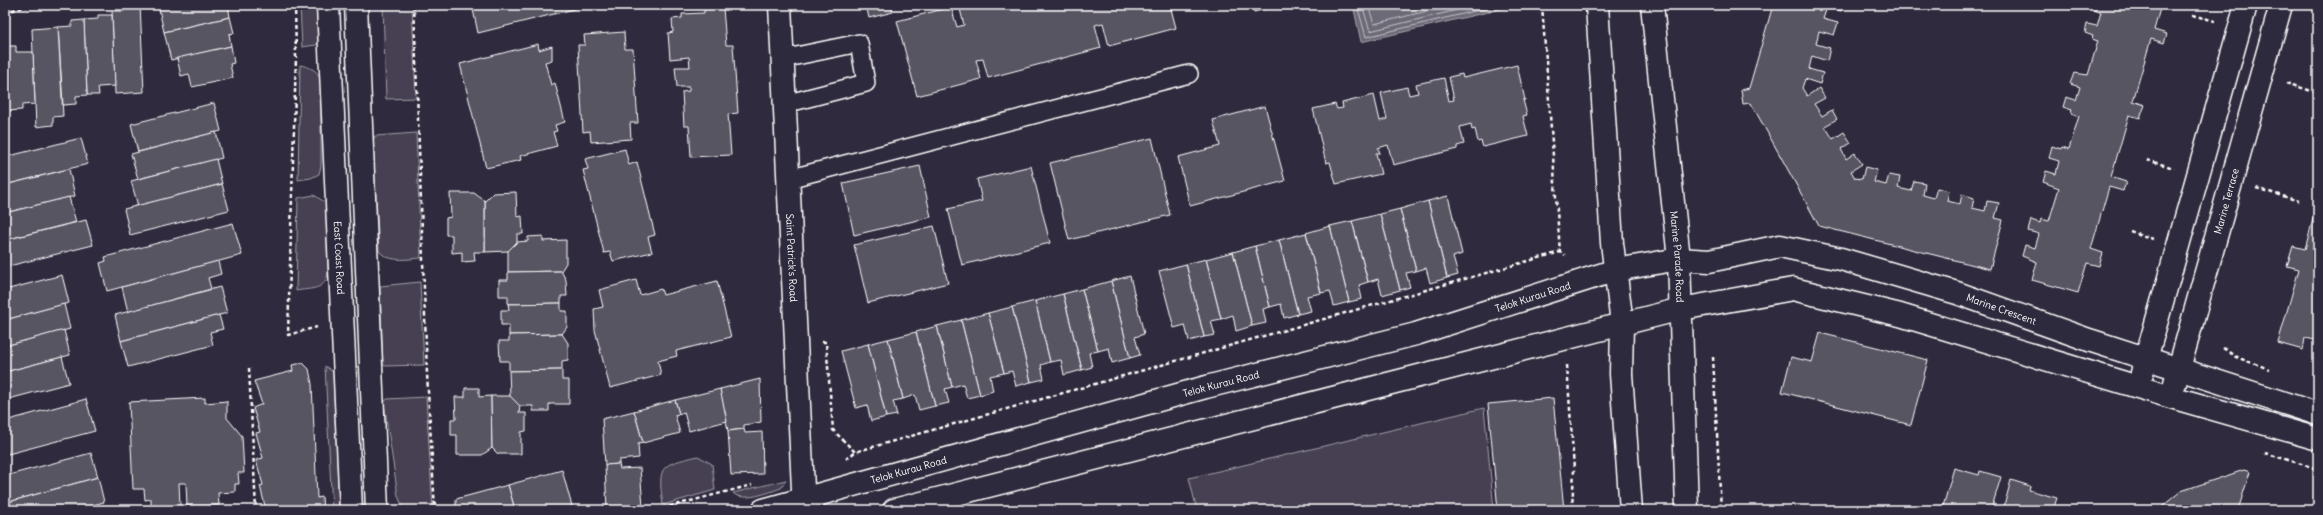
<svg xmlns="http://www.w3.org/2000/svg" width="2323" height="515" font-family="Delius,sans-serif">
  <rect width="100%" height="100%" fill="#2f2a3d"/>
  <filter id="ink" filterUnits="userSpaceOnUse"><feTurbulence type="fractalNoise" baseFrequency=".025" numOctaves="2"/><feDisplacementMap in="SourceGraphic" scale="8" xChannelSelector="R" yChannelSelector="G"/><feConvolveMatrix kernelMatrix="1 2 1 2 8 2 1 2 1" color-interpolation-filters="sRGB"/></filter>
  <g filter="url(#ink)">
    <g fill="#464152" stroke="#a2a0a8">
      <polygon points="300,5 324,5 324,39 316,45 302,47"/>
      <polygon points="383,5 412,5 416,98 386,99"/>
      <path d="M300,65c10,2 18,5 21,15v86l-2,8 -8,4 -13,2z"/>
      <path d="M416,133l5,125c-14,1 -32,5 -42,-7l-6,-110 2,-5z"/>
      <path d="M314,195l12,8 2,70c-3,18 -17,15 -32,18l2,-93z"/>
      <polygon points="420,282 424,365 385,366 383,364 380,286"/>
      <polygon points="325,366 333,372 339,510 332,510"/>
      <polygon points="426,397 433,510 404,510 398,496 384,403 387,399"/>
      <polygon points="1484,408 1494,510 1197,510 1189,478"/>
      <path d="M698,456l14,8 3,26 -52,15c-6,-41 -2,-40 35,-49z"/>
      <path d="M786,480l-5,8c-11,4 -38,15 -48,5z"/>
    </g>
    <polygon fill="#6d6a77" stroke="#a7a6ad" points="1353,5 1509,5 1509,7 1361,42"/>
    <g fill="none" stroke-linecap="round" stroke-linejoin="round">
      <g stroke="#c5c3c9" stroke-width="1">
        <polyline points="1357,5 1366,37 1500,5"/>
        <polyline points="1362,5 1370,31 1478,5"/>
        <polyline points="1368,5 1374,24 1452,5"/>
      </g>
    </g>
    <g fill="#595564" stroke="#fff">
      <polygon points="124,5 140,5 144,92 115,94 112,11 124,11"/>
      <polygon points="158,5 228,5 230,17 164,32"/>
      <polygon points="472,5 590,5 478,33"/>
      <polygon points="866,5 891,5 893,12 869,18"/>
      <polygon points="959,5 1170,5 1176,28 1109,46 1103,23 1095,25 1101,48 988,78 983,59 976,60 981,79 917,96 897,21 951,7 957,27 964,25"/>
      <polygon points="1252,5 1281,5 1254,12"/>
      <polygon points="1773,5 1843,5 1841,11 1827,7 1823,19 1838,23 1834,35 1819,31 1816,44 1830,48 1827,61 1812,56 1809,69 1823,73 1820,84 1805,79 1802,88 1807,96 1819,88 1825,98 1814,104 1822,116 1832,110 1837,119 1825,126 1833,139 1844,132 1851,143 1841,149 1846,159 1855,153 1862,164 1851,171 1855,178 1862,179 1865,167 1877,170 1874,182 1886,185 1889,175 1900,177 1898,188 1911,191 1914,181 1925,183 1923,195 1934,198 1937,188 1949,191 1947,201 1960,204 1962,194 1974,198 1972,208 1985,211 1987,201 1999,203 1995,218 2003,220 1990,269 1819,226 1751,103 1743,104 1741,90 1749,88"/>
      <polygon points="2093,5 2161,5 2154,30 2167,34 2164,43 2151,39 2133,101 2145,105 2140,118 2129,115 2111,177 2126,182 2123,191 2109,187 2091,249 2103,253 2099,266 2087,263 2078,293 2032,280 2037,262 2022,256 2025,245 2035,248 2039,234 2028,231 2031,220 2040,223 2041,219 2049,221 2059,188 2043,182 2046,171 2056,174 2059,161 2049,158 2052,146 2061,149 2062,147 2069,149 2079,116 2071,113 2072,110 2063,107 2066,97 2076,100 2080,87 2070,84 2074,73 2088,75 2098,41 2092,39 2093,36 2085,33 2087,24 2097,26 2101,12 2092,10"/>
      <polygon points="723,8 726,45 733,45 738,113 728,114 731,155 691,157 689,126 684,126 682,92 689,91 689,87 677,87 675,67 690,67 689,57 670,59 668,33 673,32 672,19 682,18 682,14 704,13 704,9"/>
      <polygon points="98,15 112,15 115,86 98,87 99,95 87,95 84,20 98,19"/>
      <polygon points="230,17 234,33 229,34 231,46 171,60 164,32"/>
      <polygon points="84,20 87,95 76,96 76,104 63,105 58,27 72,26 72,21"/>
      <polygon points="58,27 63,116 53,117 53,125 36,127 32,29"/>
      <polygon points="624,32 625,49 633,49 638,123 630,123 631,139 591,142 590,131 583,132 578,45 585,45 584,35"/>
      <polygon points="538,44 539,50 552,46 552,60 545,62 551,85 555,83 565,122 555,125 557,131 553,132 557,146 520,156 521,160 486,168 460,64"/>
      <polygon points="5,46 16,46 16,52 33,52 35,104 22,105 22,110 6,111"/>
      <polygon points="231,46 234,63 230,64 233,78 192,87 189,74 181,76 177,58"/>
      <polygon points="1517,65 1525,100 1523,100 1527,115 1523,116 1528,136 1483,147 1481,141 1478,142 1475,129 1472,130 1471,124 1460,127 1464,144 1457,146 1457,149 1393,165 1388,145 1378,148 1380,153 1376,153 1381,174 1336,184 1330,162 1326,163 1313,109 1335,104 1337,109 1343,108 1342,103 1374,95 1380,121 1387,119 1381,93 1407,87 1409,95 1418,93 1416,84 1444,78 1449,101 1454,100 1449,77 1462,74 1463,78"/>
      <polygon points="214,103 221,131 138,152 131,124"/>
      <polygon points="1265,106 1285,181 1190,206 1178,157 1220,146 1213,120"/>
      <polygon points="216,132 222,158 138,179 131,154"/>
      <polygon points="81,138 88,164 5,185 5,157"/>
      <polygon points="1152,138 1170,215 1069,240 1050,163"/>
      <polygon points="625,149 629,165 637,162 655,235 648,237 652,252 613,261 610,252 604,253 583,170 588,169 585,159"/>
      <polygon points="216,159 222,184 138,206 131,181"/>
      <polygon points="920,166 931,217 854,235 843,183"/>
      <polygon points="1031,166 1050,243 962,265 948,209 982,201 977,179"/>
      <polygon points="69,169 75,196 5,213 5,185"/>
      <polygon points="222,184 229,210 130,235 124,209"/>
      <polygon points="516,192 517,217 522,216 523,234 517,234 517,242 508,251 485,252 485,201 493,193"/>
      <polygon points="450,193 474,193 485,201 485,252 474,252 475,261 462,262 462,252 452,253 452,235 446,235 446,218 451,217"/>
      <polygon points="1448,196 1462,254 1453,257 1458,275 1447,278 1428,201"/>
      <polygon points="69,197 76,222 5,240 5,213"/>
      <polygon points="2318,200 2318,341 2305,338 2303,350 2278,343 2299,269 2287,266 2293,246 2305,249"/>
      <polygon points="1428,201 1447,278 1430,283 1426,268 1416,271 1400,209"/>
      <polygon points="1400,209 1416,271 1406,273 1410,287 1400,290 1380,214"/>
      <polygon points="1380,214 1400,290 1382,295 1378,279 1368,282 1352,221"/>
      <polygon points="86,220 93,245 5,267 5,240"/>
      <polygon points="1352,221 1368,282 1359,285 1362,299 1349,302 1330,226"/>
      <polygon points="233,223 242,255 107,291 100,263 106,261 105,257"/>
      <polygon points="934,226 948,283 868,303 854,245"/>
      <polygon points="1330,226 1349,302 1334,306 1330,291 1321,293 1306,233"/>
      <polygon points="1306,233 1321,293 1307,296 1311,311 1298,314 1279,240"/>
      <polygon points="543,236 543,241 566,240 566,263 561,271 508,272 508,251 517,242 528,241 528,237"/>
      <polygon points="1279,240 1298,314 1284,318 1281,304 1270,307 1255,246"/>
      <polygon points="1255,246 1270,307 1263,309 1266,323 1252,326 1233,252"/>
      <polygon points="1233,252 1252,326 1236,331 1233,315 1221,319 1206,259"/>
      <polygon points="1206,259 1221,319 1211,321 1215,335 1204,337 1186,264"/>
      <polygon points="218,261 221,274 208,278 211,289 128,312 122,287"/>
      <polygon points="1186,264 1204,337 1189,341 1185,325 1174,328 1159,271"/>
      <polygon points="561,271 566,280 567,296 561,296 561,303 508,304 508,296 499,296 499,280 508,280 508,272"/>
      <polygon points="62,275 69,303 5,320 5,290"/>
      <polygon points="1130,276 1144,334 1135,337 1140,355 1130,358 1111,281"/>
      <polygon points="636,280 640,295 661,289 663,295 717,281 731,337 676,351 677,356 658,361 661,375 610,388 595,330 594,309 603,307 599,290"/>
      <polygon points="1111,281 1130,358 1112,363 1109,348 1098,351 1082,289"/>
      <polygon points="220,287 227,313 121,341 115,315"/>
      <polygon points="1082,289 1098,351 1089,353 1092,367 1082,370 1063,294"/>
      <polygon points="1063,294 1082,370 1064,375 1061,360 1050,362 1035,301"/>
      <polygon points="1035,301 1050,362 1041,365 1044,379 1031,382 1012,307"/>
      <polygon points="561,303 561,311 567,311 567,327 562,334 509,335 509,325 501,325 501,310 509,310 508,304"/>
      <polygon points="64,304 70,329 5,346 5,320"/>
      <polygon points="1012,307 1031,382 1016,386 1012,371 1004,373 988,313"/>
      <polygon points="988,313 1004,373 990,376 993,391 980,395 961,320"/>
      <polygon points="219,315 223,329 210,332 213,345 128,367 121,341"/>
      <polygon points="961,320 980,395 967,398 963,384 952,387 937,326"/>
      <polygon points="937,326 952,387 945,389 949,403 935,406 916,332"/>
      <polygon points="64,330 70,355 5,372 5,346"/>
      <polygon points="916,332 935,406 919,410 915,395 903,399 888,339"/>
      <polygon points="1820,333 1928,360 1911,425 1782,392 1791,357 1812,362"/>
      <polygon points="562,334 568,343 568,360 562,361 562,370 509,371 509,361 500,361 499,341 509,341 509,335"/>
      <polygon points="888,339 903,399 893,401 897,415 886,417 868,344"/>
      <polygon points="868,344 886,417 871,421 867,405 856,408 841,351"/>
      <polygon points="62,357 69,383 5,400 5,372"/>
      <polygon points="303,363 309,369 312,384 317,498 322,497 323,510 266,510 260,486 263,485 256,460 263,458 256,433 260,432 253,408 262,404 254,381 293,371 292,365"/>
      <polygon points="562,370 562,380 569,380 569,404 549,404 549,411 533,411 533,406 520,406 510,396 509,371"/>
      <polygon points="760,379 761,422 744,425 744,429 728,431 720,389"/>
      <polygon points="465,388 479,388 479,397 491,396 492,448 482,455 457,455 457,435 451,435 451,419 456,419 455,397 465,397"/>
      <polygon points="720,389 727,421 689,431 684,412 679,414 675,400"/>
      <polygon points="491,396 510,396 520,406 519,413 526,413 526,431 521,432 521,454 498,454 492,448"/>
      <polygon points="205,398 205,403 227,401 227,418 242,436 244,473 238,473 239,484 235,484 235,492 218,493 219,505 187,506 186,483 179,483 180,506 151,507 151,499 145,500 144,489 133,489 129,402"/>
      <polygon points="1553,398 1564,510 1498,510 1488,404"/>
      <polygon points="86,399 95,431 8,454 7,451 5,452 5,421"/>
      <polygon points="675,400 679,414 675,415 680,433 643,443 634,411"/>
      <polygon points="634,411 643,443 638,444 639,458 619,460 619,464 605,465 602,419"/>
      <polygon points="744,429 745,433 762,432 763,474 731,475 728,431"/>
      <polygon points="91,453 98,477 5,503 5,476"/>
      <polygon points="619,464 620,469 640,468 643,507 607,510 605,465"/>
      <polygon points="1954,468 1979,475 1980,471 2001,477 1992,507 2003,510 2011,480 2030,486 2029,490 2057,498 2053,510 1942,510"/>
      <polygon points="562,470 573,510 515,510 508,485"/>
      <polygon points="2244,470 2250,472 2238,510 2158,510 2181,491"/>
      <polygon points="98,477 104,502 75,510 5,510 5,503"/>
      <polygon points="508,485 515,510 456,510 456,499"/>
      <polygon points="2315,493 2318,494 2318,510 2311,510"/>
    </g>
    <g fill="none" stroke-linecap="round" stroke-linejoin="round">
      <defs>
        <g id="service">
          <polyline points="782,59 859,43 866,83 785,104"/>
          <polyline points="788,179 1189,74"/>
        </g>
        <g id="minor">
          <path id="s1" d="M780,5l24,505"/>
          <path id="s2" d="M1679,259l30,2 71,-15 61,13 116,34 132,47 229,74"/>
          <polyline points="1681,309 1793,289 1900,315 2171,397 2318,439"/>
          <polyline points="2142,373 2246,5"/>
          <path id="s3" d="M2175,383l106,-378"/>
        </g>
        <g id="tertiary">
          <path id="s4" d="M763,510l443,-123 210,-53 200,-64 63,-11"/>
          <polyline points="894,510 1681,309"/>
        </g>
        <g id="secondary">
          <path id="s5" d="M328,5l23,505"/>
          <polyline points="356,5 377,510"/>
        </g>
        <g id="primary">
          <polyline points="1597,5 1612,243 1622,324 1621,374 1631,510"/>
          <path id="s6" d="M1652,5l27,254 8,251"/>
        </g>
      </defs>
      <use href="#service" stroke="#fff" stroke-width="20"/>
      <use href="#minor" stroke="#fff" stroke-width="25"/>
      <use href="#tertiary" stroke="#fff" stroke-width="25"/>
      <use href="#secondary" stroke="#fff" stroke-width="25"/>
      <use href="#primary" stroke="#fff" stroke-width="25"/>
      <g stroke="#fff" stroke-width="2.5" stroke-dasharray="4 3" stroke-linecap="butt">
        <polyline points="295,5 296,57 288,335 317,327"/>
        <polyline points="414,5 427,374 435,510"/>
        <polyline points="1542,5 1560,252"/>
        <polyline points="5,12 32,5"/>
        <polyline points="2192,15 2215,21"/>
        <polyline points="2286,83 2318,93"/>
        <polyline points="2147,160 2174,168"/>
        <polyline points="2256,188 2299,201"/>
        <polyline points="2130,231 2153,239"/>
        <polyline points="822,342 826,342 833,430 855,452"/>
        <polyline points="2223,348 2236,357 2269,369"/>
        <polyline points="1713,357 1721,510"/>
        <polyline points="1567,365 1574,469 1572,510"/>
        <polyline points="249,368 256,510"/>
        <polyline points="2265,453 2318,469"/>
        <polyline points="846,459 855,452 1560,252 1565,255"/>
        <polyline points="656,510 752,485"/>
      </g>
      <use href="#service" stroke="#2f2a3d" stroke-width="17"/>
      <use href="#minor" stroke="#2f2a3d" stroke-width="22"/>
      <use href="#tertiary" stroke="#2f2a3d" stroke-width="22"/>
      <use href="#secondary" stroke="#2f2a3d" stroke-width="22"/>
      <use href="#primary" stroke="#2f2a3d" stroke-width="22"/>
    </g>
  </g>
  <g text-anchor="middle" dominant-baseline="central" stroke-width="3.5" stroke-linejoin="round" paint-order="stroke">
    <g font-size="10" fill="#fff" stroke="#2f2a3d">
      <text stroke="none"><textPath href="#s3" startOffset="189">Marine Terrace</textPath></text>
      <text stroke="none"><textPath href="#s5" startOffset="253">East Coast Road</textPath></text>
      <text stroke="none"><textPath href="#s6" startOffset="253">Marine Parade Road</textPath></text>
      <text stroke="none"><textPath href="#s1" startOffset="253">Saint Patrick's Road</textPath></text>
      <text stroke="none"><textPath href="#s4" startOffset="799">Telok Kurau Road</textPath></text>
      <text stroke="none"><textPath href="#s2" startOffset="333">Marine Crescent</textPath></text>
      <text stroke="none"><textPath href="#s4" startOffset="475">Telok Kurau Road</textPath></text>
      <text stroke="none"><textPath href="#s4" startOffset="151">Telok Kurau Road</textPath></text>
    </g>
  </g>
  <rect width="2323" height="515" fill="none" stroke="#2f2a3d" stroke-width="20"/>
  <rect x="10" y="10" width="2303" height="495" fill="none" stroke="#fff" stroke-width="1.5" filter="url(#ink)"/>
</svg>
